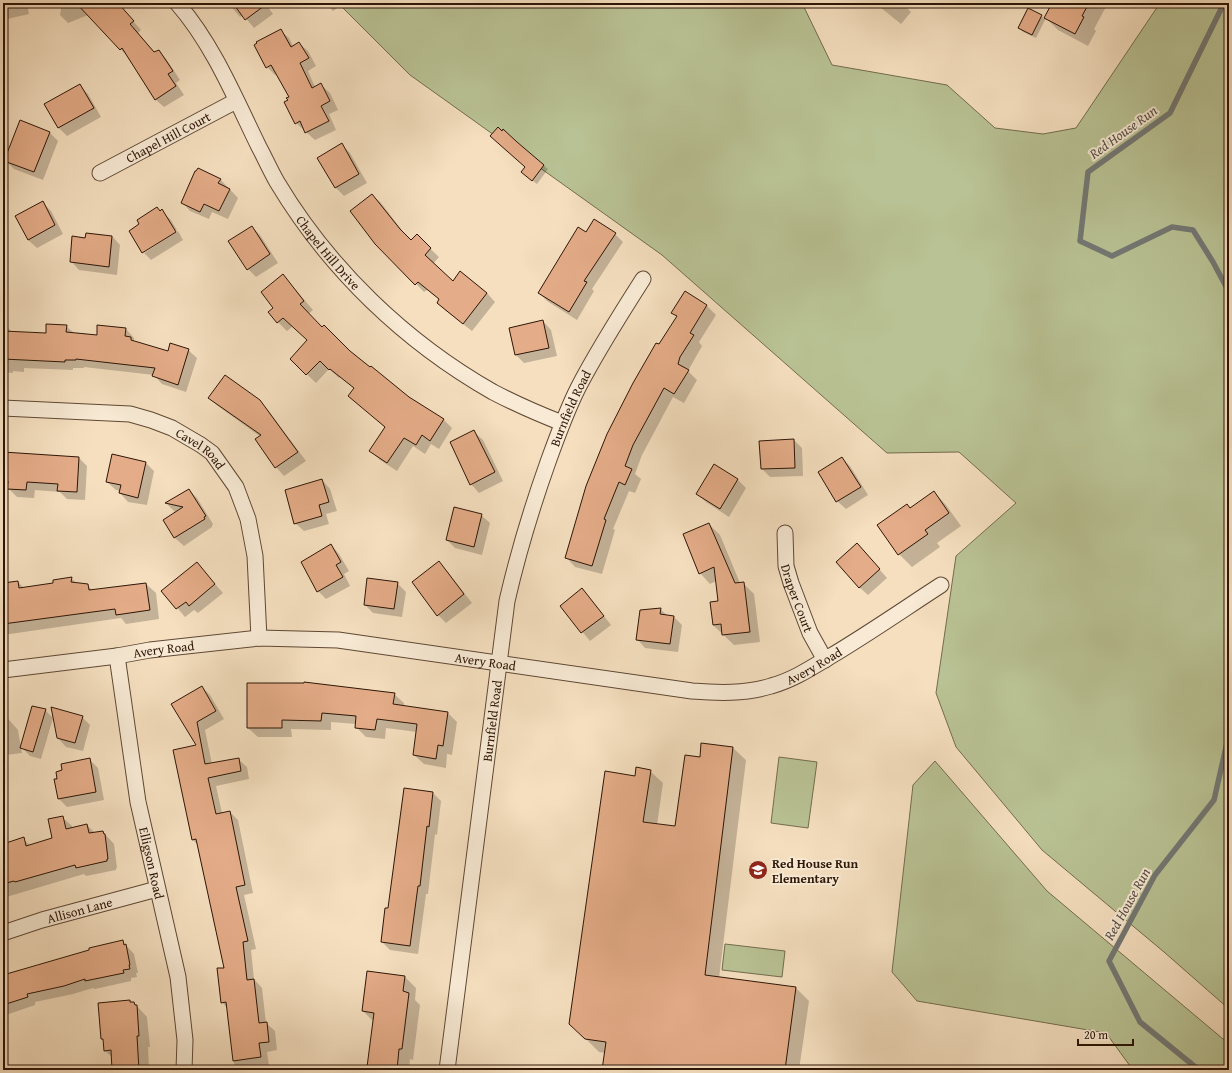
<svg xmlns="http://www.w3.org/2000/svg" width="1232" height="1073" font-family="'Gentium Book Plus',serif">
  <rect width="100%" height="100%" fill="#f5dfbf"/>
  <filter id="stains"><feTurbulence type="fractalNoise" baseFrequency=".005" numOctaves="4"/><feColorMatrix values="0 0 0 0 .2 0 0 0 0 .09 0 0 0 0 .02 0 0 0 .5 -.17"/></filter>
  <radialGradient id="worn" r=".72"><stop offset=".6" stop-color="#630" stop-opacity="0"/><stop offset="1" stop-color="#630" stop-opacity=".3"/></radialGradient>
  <g fill="#b9c294" stroke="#736c4d">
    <polygon points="338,3 802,3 832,65 947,85 995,128 1043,134 1076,128 1160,3 1229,3 1229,1009 1164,952 1042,850 956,747 936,693 956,556 1016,503 959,452 887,453 662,255 410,75"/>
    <polygon points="779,757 817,762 808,828 771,823"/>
    <polygon points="935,761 1047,891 1229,1044 1229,1070 1133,1070 1106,1033 917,1001 892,972 913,785"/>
    <polygon points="725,944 785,951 782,977 722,970"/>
  </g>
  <g fill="#0003">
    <polygon points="3,3 27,3 29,14 3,20"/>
    <polygon points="62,3 117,3 141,30 138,33 155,53 159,51 167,60 180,80 176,83 184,95 164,107 155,99 129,58 88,15 68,23 60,15"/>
    <polygon points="228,3 265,3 273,14 254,28 243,15 240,17"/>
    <polygon points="326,3 342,3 343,4 333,11"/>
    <polygon points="875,3 911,3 907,8 911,12 901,24"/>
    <polygon points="1053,3 1108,3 1094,29 1096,31 1088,46 1058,30 1046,18 1036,38 1023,32 1019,28 1041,15 1044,19"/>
    <polygon points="280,30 289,38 293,46 299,43 308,51 316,66 308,71 315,87 321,85 330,93 338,110 329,114 336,130 315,140 296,123 290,97 277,74 275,75 267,67"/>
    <polygon points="80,86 88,94 101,117 67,136 59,128 46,105"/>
    <polygon points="49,132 58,141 43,180 14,169 5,160"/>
    <polygon points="342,145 350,153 367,183 344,196 335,187"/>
    <polygon points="520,146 548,169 537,184 526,176 526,168"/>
    <polygon points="220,179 238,198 228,219 212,212 209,219 190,211 182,202"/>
    <polygon points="372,195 381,203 411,242 417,236 439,257 433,264 453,283 487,293 495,302 472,331 446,311 438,303 440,300 427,290 424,292 376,243"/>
    <polygon points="43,203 51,211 63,234 37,248 28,240"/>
    <polygon points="157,208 170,219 177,230 144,251 144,253 130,232 141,225"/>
    <polygon points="252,227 260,235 278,263 256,277 248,269"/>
    <polygon points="178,231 183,240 151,260 144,253"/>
    <polygon points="586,233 615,234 623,242 592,289 594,291 577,320 547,301 539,293"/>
    <polygon points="112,236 120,245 117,275 79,270 71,261 86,239"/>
    <polygon points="283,275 313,310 308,314 322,328 350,352 409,398 443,419 452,428 439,449 431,444 425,454 413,446 397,471 380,460 371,451 386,428 349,396 355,389 340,377 339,378 329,369 316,383 291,359 309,341 293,326 287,331 278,322 275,308"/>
    <polygon points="685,292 707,306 716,315 699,342 702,346 688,371 697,380 684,403 673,397 642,455 635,474 641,479 635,493 629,491 613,529 615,530 602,574 575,567 566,557 659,346 677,317 672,313"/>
    <polygon points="543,321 551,330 557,356 524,363 516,355"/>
    <polygon points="66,326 74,333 98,336 126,329 134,338 134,342 168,353 188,350 197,358 186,392 162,384 154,375 84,367 84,368 73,368 73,370 24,368 24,372 13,371 13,373 3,372 3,328 8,328 12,332 47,334"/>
    <polygon points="209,398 260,401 268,410 306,461 284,476 276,467 261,437 218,406"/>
    <polygon points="474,432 483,440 503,481 479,493 471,484"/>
    <polygon points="794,440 802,448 803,476 770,477 762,469"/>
    <polygon points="3,453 79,458 87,466 85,500 67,499 60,492 35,490 34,498 17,497 9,489 3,489"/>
    <polygon points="842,458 850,466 868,495 846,509 837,501"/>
    <polygon points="146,463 154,471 147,505 128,502 120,493 120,491 116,490 107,482"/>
    <polygon points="714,465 738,480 746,488 729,517 706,502 697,494"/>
    <polygon points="322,480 330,489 337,511 326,514 329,524 304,531 295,523"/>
    <polygon points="189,490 197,498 213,524 212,526 212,527 184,546 175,538 164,520 178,512 175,512 167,504"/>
    <polygon points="934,492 946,505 961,526 937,543 940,547 912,567 899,554 910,509"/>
    <polygon points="481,515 490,523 482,555 455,548 447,540"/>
    <polygon points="709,524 720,535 740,583 743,583 754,594 760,642 734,645 713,625 719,601 716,581 710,584 700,573"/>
    <polygon points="331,545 339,554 349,571 344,574 350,586 326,599 318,591"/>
    <polygon points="865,553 887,578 868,595 859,587"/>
    <polygon points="439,562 447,571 472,603 446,623 438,615"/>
    <polygon points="197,563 223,593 198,613 194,610 185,617 163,591"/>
    <polygon points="71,578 77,584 87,585 93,591 146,584 156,593 159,619 126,624 121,618 3,635 3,584 18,582 24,588 54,584"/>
    <polygon points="397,583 406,592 402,617 373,613 365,605"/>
    <polygon points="582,590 590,598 611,625 590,641 561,606"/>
    <polygon points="660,609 668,616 674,617 682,625 678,652 645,648 637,639"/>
    <polygon points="202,687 210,695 224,719 205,730 212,764 238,759 247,767 249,779 216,786 222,813 230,812 238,820 253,893 244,895 256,949 251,950 254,979 262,988 266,1023 275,1031 277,1050 267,1052 269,1066 259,1067 260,1070 235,1070 227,1008 222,1002 225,969 199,846 193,840 197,746 173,704"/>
    <polygon points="394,694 404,703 404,706 447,712 457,722 452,755 447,754 446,768 424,764 414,755 417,732 386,728 385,739 366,737 356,727 356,724 331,722 331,730 291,729 292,737 258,737 248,728"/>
    <polygon points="45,710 53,718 41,759 30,756 22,748"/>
    <polygon points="3,713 18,730 22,753 6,755 7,763 3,764"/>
    <polygon points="82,717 90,725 83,751 66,747 58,738"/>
    <polygon points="733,748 746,760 719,978 796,988 809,1001 799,1070 603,1070 605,1053 599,1052 570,1023 635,777 650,771 663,783 657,825 676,827 700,758"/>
    <polygon points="89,759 98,768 104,800 67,807 59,799"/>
    <polygon points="433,793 441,801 437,835 435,834 428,894 426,894 418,954 390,950 382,942 389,910"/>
    <polygon points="62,817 72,826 72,828 87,825 95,833 103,832 114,844 117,868 116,868 116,870 86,876 84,874 3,898 3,850 23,839 30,845 54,839"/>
    <polygon points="122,941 134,954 138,973 136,973 137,977 131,978 131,981 95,989 93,988 73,994 35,1002 35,1005 3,1016 3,976"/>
    <polygon points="368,972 405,977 416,988 415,1000 420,1005 413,1060 410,1059 409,1070 371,1070 368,1067 374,1022 363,1011"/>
    <polygon points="130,1001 132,1003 134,1003 147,1017 150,1047 148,1047 149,1070 113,1070 113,1058 105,1051 104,1040 102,1039"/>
  </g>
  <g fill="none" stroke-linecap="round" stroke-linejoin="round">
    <g stroke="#737874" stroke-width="5.5">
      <polyline points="1224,3 1170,113 1088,172 1080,241 1112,256 1172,227 1193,230 1213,262 1229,292"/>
      <polyline points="1199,1070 1140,1022 1109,961 1155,875 1214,800 1229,734"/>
    </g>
  </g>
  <g fill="#e4ac88" stroke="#2d1506">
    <polygon points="76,3 118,3 134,21 130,24 154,52 159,50 173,71 168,74 176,86 155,100 122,48 120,50"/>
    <polygon points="233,3 268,3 245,20"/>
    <polygon points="1052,3 1089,3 1082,16 1084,17 1075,34 1044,18"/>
    <polygon points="1028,8 1042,15 1032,35 1018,28"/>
    <polygon points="281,29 291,47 299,42 309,58 300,63 312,88 321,83 330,101 321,106 329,121 305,133 300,121 295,124 284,102 288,100 286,98 289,97 271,65 266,68 254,45 257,43 256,42"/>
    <polygon points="80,84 94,108 58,128 44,104"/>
    <polygon points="20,120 50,132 34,172 4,161"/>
    <polygon points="498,127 502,131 503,129 517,142 544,165 532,181 521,172 525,167 490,136"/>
    <polygon points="342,143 359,174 335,188 317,158"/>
    <polygon points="198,168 221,179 218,183 230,189 219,211 204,204 200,212 181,203 195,171 196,171"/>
    <polygon points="372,194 400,229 411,240 417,234 431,248 425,255 453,281 460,271 487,293 463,324 437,303 439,299 418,282 415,285 375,244 350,211"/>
    <polygon points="43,201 55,225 28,240 15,216"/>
    <polygon points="157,207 160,211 162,209 176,232 142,253 129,231 139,224 137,220"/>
    <polygon points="594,219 616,233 584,281 587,282 569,312 538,293 578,227 586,232"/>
    <polygon points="252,226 270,254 247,270 228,241"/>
    <polygon points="86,233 112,236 109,267 70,262 72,236 85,238"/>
    <polygon points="283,274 304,301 300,304 322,327 324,325 350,351 370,367 371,366 409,397 444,419 430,441 422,435 416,445 404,438 387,463 369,451 385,427 348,396 354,388 330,369 329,370 320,361 306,375 290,359 307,340 283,318 277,323 268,312 273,308 261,292"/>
    <polygon points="685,291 707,305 690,333 694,335 680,357 678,364 689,370 674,394 664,388 633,445 625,466 632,469 625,485 619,482 604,519 606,520 592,566 565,558 586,486 607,434 633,383 656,343 659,344 677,316 671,313"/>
    <polygon points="543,320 549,348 515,355 509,328"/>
    <polygon points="46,324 67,325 66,332 97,335 97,325 126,328 125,336 131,337 131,340 168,351 170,343 189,349 178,385 152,376 155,368 76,359 76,360 65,360 65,362 3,359 3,331 46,333"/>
    <polygon points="225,375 260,400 298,452 275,468 255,439 261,435 208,398"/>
    <polygon points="474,430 495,472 470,485 450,442"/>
    <polygon points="794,439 795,468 761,469 759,441"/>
    <polygon points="3,452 79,457 77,492 57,491 58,484 27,482 26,490 7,489 8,481 3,481"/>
    <polygon points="112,454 146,462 138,498 119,493 121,485 106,482"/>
    <polygon points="842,457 861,487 836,502 818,472"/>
    <polygon points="714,464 738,479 720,509 696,494"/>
    <polygon points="322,479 329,502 319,505 322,516 294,524 285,490"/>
    <polygon points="189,489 206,516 204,517 205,519 174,538 163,520 183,507 165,503"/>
    <polygon points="934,491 949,513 925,530 928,534 898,555 877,525 907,504 910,508"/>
    <polygon points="454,507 482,514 474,547 446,540"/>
    <polygon points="709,523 735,583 744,582 750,632 722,635 721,624 713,625 710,602 718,601 714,567 699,574 683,534"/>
    <polygon points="857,543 880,569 859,588 836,562"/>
    <polygon points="331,544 341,562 336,565 343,577 317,592 301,562"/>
    <polygon points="439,561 464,594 437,616 412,582"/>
    <polygon points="197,562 215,584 189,606 186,602 176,609 161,591"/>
    <polygon points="72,577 71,582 88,584 89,590 146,583 150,610 116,615 115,609 3,624 3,583 18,581 19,588 53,583 53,580"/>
    <polygon points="367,578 398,582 394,609 364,605"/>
    <polygon points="582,588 604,616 581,633 560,606"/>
    <polygon points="661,608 660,614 674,616 670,644 636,640 640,610"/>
    <polygon points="304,682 395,693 393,704 448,712 443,746 438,745 436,759 413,755 417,724 377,719 375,730 355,728 356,716 322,713 321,721 282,720 282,728 247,728 247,683 304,683"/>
    <polygon points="202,686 216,711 197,722 205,764 239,758 241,771 208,778 216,814 230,811 245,885 236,887 248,941 243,942 247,980 254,979 259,1023 267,1022 269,1042 259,1043 261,1057 233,1061 226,1002 221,1003 217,968 224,968 196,839 192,840 173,750 196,745 171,704"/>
    <polygon points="32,706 46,709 33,752 20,748"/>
    <polygon points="51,707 83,716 75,743 57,738"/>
    <polygon points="701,743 733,747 705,975 796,987 785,1070 602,1070 606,1042 585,1039 569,1024 605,771 635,776 636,767 651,770 643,822 675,826 685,755 700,757"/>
    <polygon points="90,758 96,792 58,799 54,779 57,779 56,772 62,770 61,764"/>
    <polygon points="404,788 433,792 429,827 427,826 420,886 418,886 410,946 381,942 385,908 388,908"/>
    <polygon points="63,816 66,829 87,824 89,833 103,831 104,834 105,834 108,859 107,859 107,861 76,868 75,865 15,882 14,881 3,884 3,844 24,837 26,846 52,838 48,819"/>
    <polygon points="123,940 124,945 126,944 130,965 129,965 130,969 123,970 124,973 85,981 85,979 64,986 27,994 28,997 3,1005 3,975 89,950 89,948"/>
    <polygon points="367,971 405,976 403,991 409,993 402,1049 399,1049 397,1070 367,1067 374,1013 362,1011"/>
    <polygon points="130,1000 130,1002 134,1002 135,1005 137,1005 139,1036 137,1036 139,1070 112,1070 111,1050 104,1051 103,1039 101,1039 98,1003"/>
  </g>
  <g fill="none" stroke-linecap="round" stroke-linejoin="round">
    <defs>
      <g id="minor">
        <path id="s1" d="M177,3c36,41 58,95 82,144 6,11 11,23 18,35 52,87 128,160 216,210 23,12 46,22 69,31"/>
        <path id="s2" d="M100,173l136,-72"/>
        <path id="s3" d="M3,408l127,6 21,6 21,8 29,17 11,8 24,34 12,32 7,37 4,82"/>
        <path id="s4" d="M785,533l1,33 5,17 19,50 15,27"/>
        <path id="s5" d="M117,656l21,146 40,175 7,63 -1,30"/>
        <path id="s6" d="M3,670l114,-14 33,-6 109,-12 79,2 354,51c26,2 53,3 79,-5 22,-6 40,-18 60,-30 37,-22 73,-47 110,-71"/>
        <path id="s7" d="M3,933l39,-13 115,-31"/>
        <path id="s8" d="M447,1070l60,-469c11,-48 25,-94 41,-139 9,-25 18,-50 30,-74 19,-37 42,-73 65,-109"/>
      </g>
    </defs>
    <use href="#minor" stroke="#5f4834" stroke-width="17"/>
    <use href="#minor" stroke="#f8ead5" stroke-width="15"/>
  </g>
  <defs>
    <symbol id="school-disc" viewBox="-11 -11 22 22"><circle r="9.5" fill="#8f2418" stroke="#f8ead5"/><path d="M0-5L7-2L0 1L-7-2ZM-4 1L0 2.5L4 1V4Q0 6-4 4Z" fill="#fff"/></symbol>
  </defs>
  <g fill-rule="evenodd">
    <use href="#school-disc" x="747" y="859" width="22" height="22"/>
  </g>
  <g text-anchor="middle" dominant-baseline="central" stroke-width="4" stroke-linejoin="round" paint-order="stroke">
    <g font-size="13" fill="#2d1506" stroke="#f8ead5">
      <text stroke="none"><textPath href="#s2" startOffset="77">Chapel Hill Court</textPath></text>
      <text stroke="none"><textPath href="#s1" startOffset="293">Chapel Hill Drive</textPath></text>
      <text stroke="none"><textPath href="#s8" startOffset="676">Burnfield Road</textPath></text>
      <text stroke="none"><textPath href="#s3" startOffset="207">Cavel Road</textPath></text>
      <text stroke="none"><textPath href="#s4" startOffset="67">Draper Court</textPath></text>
      <text stroke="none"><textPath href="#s6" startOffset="162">Avery Road</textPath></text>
      <text stroke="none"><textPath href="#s6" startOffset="486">Avery Road</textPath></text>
      <text stroke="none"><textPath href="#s6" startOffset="822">Avery Road</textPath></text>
      <text stroke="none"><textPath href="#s8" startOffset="352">Burnfield Road</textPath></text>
      <text stroke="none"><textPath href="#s5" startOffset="210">Elligson Road</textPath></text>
      <text stroke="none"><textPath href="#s7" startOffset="80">Allison Lane</textPath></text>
    </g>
    <g font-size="13" font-weight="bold" fill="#2d1506" stroke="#f8ead5" text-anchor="start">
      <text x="772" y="863">Red House Run<tspan x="772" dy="15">Elementary</tspan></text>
    </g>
    <g font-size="14" font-style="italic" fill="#564f46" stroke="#f8ead5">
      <text transform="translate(1123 132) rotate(-36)">Red House Run</text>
      <text transform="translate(1127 904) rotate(-61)">Red House Run</text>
    </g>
  </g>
  <rect width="1232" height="1073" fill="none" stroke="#f5dfbf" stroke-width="16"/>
  <rect x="4" y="4" width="1224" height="1065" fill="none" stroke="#2d1506" stroke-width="2"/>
  <rect x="8" y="8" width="1216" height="1057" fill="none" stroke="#2d1506"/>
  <path d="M1078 1039v6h55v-6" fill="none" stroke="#2d1506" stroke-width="2"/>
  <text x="1084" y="1039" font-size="12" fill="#2d1506" stroke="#f8ead5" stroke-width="3" paint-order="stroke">20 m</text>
  <rect width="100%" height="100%" filter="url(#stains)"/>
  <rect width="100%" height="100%" fill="url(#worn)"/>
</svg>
